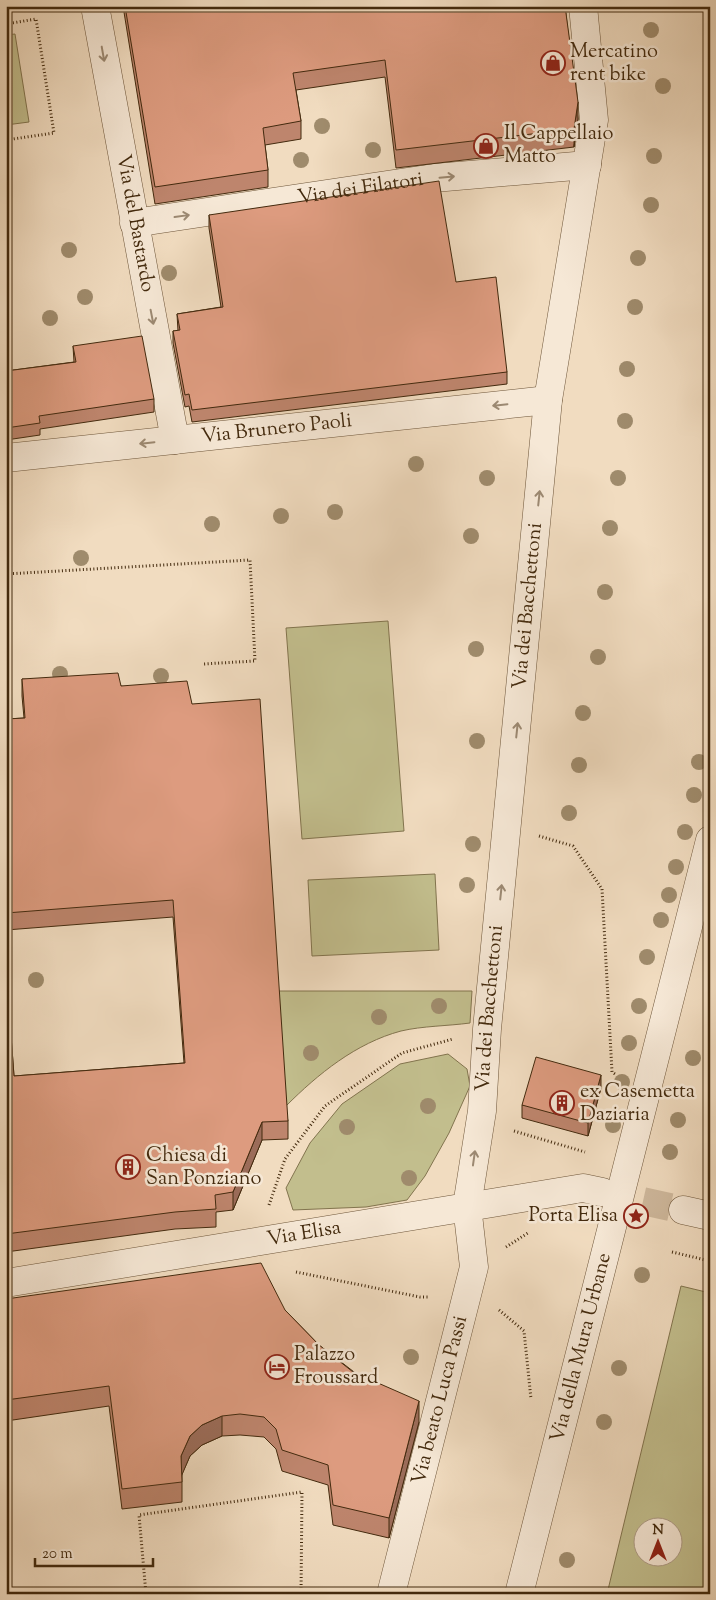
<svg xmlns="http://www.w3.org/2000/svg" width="716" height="1600" font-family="'Sorts Mill Goudy',serif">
  <rect width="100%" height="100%" fill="#f1dcc0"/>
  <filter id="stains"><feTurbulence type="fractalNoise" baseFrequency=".004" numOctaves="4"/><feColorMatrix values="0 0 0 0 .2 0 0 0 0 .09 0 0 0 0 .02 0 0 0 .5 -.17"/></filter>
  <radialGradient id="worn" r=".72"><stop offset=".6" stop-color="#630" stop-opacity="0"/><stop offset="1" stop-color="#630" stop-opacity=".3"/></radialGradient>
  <g fill="#c2be8d" stroke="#82744e" fill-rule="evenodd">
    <polygon points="15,34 29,122 6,125 6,35"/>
    <polygon points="388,621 404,831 302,839 286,628"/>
    <polygon points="435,874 439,950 312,956 308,880"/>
    <path d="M278,991h194l-2,32c-22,3 -48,3 -69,8 -45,12 -83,43 -115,75z"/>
    <polygon points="448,1054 467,1069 470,1086 449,1133 425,1176 407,1200 366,1207 293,1210 286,1188 310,1143 342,1104 400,1064"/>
    <path d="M681,1286l29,7v301h-103zM644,1528h30v30h-30z"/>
  </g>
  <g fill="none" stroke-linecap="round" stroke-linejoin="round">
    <polyline stroke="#ceb89c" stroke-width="28" stroke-dasharray="28 14" stroke-linecap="butt" points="602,1192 683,1210"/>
    <defs>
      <g id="minor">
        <path id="s1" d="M95,6l80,434"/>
        <path id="s2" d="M134,223l300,-45 153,-13"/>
        <path id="s3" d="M6,458l542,-58"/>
        <polyline points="683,1210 710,1216"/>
        <path id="s4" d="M6,1283l577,-95 19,4"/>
        <path id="s5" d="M391,1594l83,-327 -7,-61 15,-95 5,-82 61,-629 46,-280 -11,-114"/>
        <path id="s6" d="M519,1594l191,-754"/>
      </g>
    </defs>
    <use href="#minor" stroke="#6e563a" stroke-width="29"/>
    <g stroke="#432a0e" stroke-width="3" stroke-dasharray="1 2.5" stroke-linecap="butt">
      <polyline points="6,24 36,19 54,133 6,140"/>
      <polyline points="6,574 250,560 255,661 203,664"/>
      <polyline points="539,836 573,846 602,889 612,1072 615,1074"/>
      <polyline points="514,1131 585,1152"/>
      <polyline points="269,1205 285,1159 325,1106 402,1053 453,1039"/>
      <polyline points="506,1247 528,1233"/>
      <polyline points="672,1252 710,1261"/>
      <polyline points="296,1272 420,1297 430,1297"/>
      <polyline points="499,1310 524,1331 531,1399"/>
      <polyline points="146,1594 139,1515 302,1492 301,1594"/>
    </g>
    <use href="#minor" stroke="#f6e8d6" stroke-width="28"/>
  </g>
  <g fill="#9f8b6c">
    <circle cx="651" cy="30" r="8"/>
    <circle cx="663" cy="86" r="8"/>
    <circle cx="322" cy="126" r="8"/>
    <circle cx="373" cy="150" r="8"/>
    <circle cx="654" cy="156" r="8"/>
    <circle cx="301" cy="160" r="8"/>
    <circle cx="651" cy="205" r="8"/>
    <circle cx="69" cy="250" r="8"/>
    <circle cx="638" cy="258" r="8"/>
    <circle cx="169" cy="273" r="8"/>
    <circle cx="85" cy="297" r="8"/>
    <circle cx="635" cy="307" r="8"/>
    <circle cx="50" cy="318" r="8"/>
    <circle cx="627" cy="369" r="8"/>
    <circle cx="625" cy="421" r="8"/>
    <circle cx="416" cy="464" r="8"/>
    <circle cx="487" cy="478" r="8"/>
    <circle cx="618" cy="478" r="8"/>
    <circle cx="335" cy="512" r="8"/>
    <circle cx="281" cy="516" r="8"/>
    <circle cx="212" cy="524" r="8"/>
    <circle cx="610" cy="528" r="8"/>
    <circle cx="471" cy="536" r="8"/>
    <circle cx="81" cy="558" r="8"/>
    <circle cx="605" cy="592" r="8"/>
    <circle cx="476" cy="649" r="8"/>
    <circle cx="598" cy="657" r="8"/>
    <circle cx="60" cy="674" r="8"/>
    <circle cx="161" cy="676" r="8"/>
    <circle cx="583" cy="713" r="8"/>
    <circle cx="477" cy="741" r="8"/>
    <circle cx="699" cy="762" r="8"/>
    <circle cx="579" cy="765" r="8"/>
    <circle cx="694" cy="795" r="8"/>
    <circle cx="569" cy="813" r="8"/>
    <circle cx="685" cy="832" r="8"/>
    <circle cx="473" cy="844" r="8"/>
    <circle cx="676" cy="867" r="8"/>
    <circle cx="467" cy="885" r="8"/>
    <circle cx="669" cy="895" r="8"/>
    <circle cx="661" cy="920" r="8"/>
    <circle cx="647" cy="957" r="8"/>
    <circle cx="36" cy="980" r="8"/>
    <circle cx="439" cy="1006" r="8"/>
    <circle cx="639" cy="1006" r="8"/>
    <circle cx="379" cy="1017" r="8"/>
    <circle cx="629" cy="1043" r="8"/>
    <circle cx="311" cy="1053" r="8"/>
    <circle cx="693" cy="1058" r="8"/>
    <circle cx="622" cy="1082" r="8"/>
    <circle cx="428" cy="1106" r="8"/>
    <circle cx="678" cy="1120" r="8"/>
    <circle cx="613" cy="1125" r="8"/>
    <circle cx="347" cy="1127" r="8"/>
    <circle cx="670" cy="1152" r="8"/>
    <circle cx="409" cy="1178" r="8"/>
    <circle cx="642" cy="1275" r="8"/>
    <circle cx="411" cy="1357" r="8"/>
    <circle cx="619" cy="1368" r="8"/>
    <circle cx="604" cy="1422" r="8"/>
    <circle cx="567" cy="1560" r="8"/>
  </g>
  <g fill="#be856d" stroke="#432a0e">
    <polygon points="6,6 23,6 6,9"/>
    <polygon points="123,6 565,6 578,119 574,147 396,168 385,77 296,90 301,121 301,139 265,145 268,170 268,187 155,204"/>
    <polygon points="209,215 456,282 507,372 507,384 192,422 189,406 185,407 173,343 173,331 178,331 177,314 221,307 209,228"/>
    <polygon points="73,346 154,399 154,412 40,429 40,435 6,440 6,371 74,362"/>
    <polygon points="22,679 121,686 192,704 288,1121 288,1139 262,1140 233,1210 216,1212 216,1227 175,1229 6,1252 6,968 14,1076 184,1063 173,917 6,930 6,719 24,718 22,696"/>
    <polygon points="601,1088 588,1136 522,1118 522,1105"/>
    <polygon points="6,1299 285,1310 319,1345 419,1422 389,1538 333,1525 328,1485 282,1471 276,1449 264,1437 240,1435 222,1436 202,1445 190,1456 182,1474 182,1502 122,1509 109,1406 6,1421"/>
  </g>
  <g fill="#9b6c59" stroke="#432a0e">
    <polygon points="578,102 578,119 574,147 574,129"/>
    <polygon points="601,1075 601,1088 588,1136 588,1123"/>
    <polygon points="262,1122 262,1140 233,1210 233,1192"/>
    <polygon points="419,1401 419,1422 389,1538 389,1518"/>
    <polygon points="222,1416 222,1436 202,1445 190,1456 181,1477 181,1456 190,1436 202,1425"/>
  </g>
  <g fill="#dd9b7f" stroke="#432a0e">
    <polygon points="125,6 565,6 578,102 574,129 396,150 385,60 293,73 301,121 263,128 268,170 155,187"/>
    <polygon points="439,181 456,282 496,277 507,372 192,410 189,394 185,395 173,331 180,330 177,314 223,307 209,215"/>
    <polygon points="142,336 154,399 39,416 40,423 6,428 6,371 76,362 73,346"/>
    <polygon points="118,673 121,686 187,681 192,704 260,699 288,1121 262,1122 233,1192 215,1195 216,1209 175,1212 6,1234 6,968 14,1076 185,1063 173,900 6,913 6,719 25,718 22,679"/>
    <polygon points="536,1057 601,1075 588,1123 522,1105"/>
    <polygon points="261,1263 285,1310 319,1345 353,1372 419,1401 389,1518 333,1505 328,1465 282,1450 276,1429 264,1417 240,1414 222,1416 202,1425 190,1436 181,1456 182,1482 122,1489 109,1386 6,1400 6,1299"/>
  </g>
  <defs><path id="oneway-shaft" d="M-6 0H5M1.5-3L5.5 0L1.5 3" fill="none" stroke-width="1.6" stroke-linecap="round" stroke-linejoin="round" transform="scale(1.25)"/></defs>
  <g stroke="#9c8972">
    <use href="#oneway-shaft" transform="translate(103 54) rotate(80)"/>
    <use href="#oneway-shaft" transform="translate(447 177) rotate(-5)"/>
    <use href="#oneway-shaft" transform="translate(182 216) rotate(-8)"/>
    <use href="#oneway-shaft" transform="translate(152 317) rotate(79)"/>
    <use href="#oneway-shaft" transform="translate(500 405) rotate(174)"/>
    <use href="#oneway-shaft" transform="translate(147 443) rotate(174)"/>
    <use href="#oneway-shaft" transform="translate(539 498) rotate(-84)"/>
    <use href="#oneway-shaft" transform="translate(517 730) rotate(-84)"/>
    <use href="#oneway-shaft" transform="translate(501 892) rotate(-84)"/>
    <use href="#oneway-shaft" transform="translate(474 1158) rotate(-82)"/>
  </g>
  <defs>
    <symbol id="shop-ring" viewBox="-11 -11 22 22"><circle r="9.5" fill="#f6e8d6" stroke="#8f2418" stroke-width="1.5"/><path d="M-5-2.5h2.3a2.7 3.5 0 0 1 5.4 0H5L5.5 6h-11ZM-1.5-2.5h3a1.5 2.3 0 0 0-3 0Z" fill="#8f2418"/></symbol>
    <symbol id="building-ring" viewBox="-11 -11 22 22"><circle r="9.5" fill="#f6e8d6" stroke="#8f2418" stroke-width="1.5"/><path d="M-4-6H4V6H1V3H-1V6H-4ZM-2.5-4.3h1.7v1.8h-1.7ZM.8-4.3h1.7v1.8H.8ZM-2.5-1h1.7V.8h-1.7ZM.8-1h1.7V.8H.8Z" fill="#8f2418"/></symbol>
    <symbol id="sight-ring" viewBox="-11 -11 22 22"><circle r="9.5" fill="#f6e8d6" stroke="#8f2418" stroke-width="1.5"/><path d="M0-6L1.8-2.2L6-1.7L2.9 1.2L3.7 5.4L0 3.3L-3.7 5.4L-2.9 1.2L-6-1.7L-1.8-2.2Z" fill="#8f2418"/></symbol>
    <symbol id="hotel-ring" viewBox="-11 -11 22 22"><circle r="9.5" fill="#f6e8d6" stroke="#8f2418" stroke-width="1.5"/><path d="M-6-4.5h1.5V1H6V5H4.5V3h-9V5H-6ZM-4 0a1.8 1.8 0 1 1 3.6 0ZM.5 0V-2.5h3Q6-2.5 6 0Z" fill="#8f2418"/></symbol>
  </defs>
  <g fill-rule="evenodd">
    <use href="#shop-ring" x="539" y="49" width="28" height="28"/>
    <use href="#shop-ring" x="472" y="132" width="28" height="28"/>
    <use href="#building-ring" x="548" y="1089" width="28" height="28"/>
    <use href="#building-ring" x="114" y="1153" width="28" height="28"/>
    <use href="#sight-ring" x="622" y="1202" width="28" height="28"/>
    <use href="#hotel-ring" x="263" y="1353" width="28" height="28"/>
  </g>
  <g text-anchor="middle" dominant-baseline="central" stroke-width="5" stroke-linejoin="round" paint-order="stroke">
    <g font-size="20" fill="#432a0e" stroke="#f6e8d6" text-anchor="start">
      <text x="570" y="52">Mercatino<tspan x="570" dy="23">rent bike</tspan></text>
      <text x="504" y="134">Il Cappellaio<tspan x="504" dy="23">Matto</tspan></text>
      <text x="580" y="1092">ex Casemetta<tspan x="580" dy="23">Daziaria</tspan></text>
      <text x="146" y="1156">Chiesa di<tspan x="146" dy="23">San Ponziano</tspan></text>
      <text x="618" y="1216" text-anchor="end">Porta Elisa</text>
      <text x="294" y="1355">Palazzo<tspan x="294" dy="23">Froussard</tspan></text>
    </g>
    <g font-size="20" fill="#432a0e" stroke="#f6e8d6">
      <text stroke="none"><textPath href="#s2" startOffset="229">Via dei Filatori</textPath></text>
      <text stroke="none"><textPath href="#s1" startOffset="221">Via del Bastardo</textPath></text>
      <text stroke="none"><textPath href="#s3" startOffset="272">Via Brunero Paoli</textPath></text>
      <text stroke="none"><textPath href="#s5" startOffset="1002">Via dei Bacchettoni</textPath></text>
      <text stroke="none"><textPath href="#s5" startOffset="598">Via dei Bacchettoni</textPath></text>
      <text stroke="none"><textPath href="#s4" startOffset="302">Via Elisa</textPath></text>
      <text stroke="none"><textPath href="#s6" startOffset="254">Via della Mura Urbane</textPath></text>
      <text stroke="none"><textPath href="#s5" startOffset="200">Via beato Luca Passi</textPath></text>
    </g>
  </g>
  <rect width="716" height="1600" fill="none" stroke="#f1dcc0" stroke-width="25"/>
  <rect x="8" y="8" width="701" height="1585" fill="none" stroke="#432a0e" stroke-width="2.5"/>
  <rect x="12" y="12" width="691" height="1575" fill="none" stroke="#432a0e"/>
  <g transform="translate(658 1542)"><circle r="24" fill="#f6e8d6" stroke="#ae9c86"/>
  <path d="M0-4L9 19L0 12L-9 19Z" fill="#8f2418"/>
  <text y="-8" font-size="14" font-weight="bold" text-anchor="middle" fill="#432a0e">N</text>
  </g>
  <path d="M35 1558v8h118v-8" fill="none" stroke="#432a0e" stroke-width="2.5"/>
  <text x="42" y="1558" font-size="15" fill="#432a0e" stroke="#f6e8d6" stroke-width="4" paint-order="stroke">20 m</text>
  <rect width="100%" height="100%" filter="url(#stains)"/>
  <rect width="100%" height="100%" fill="url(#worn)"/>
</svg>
